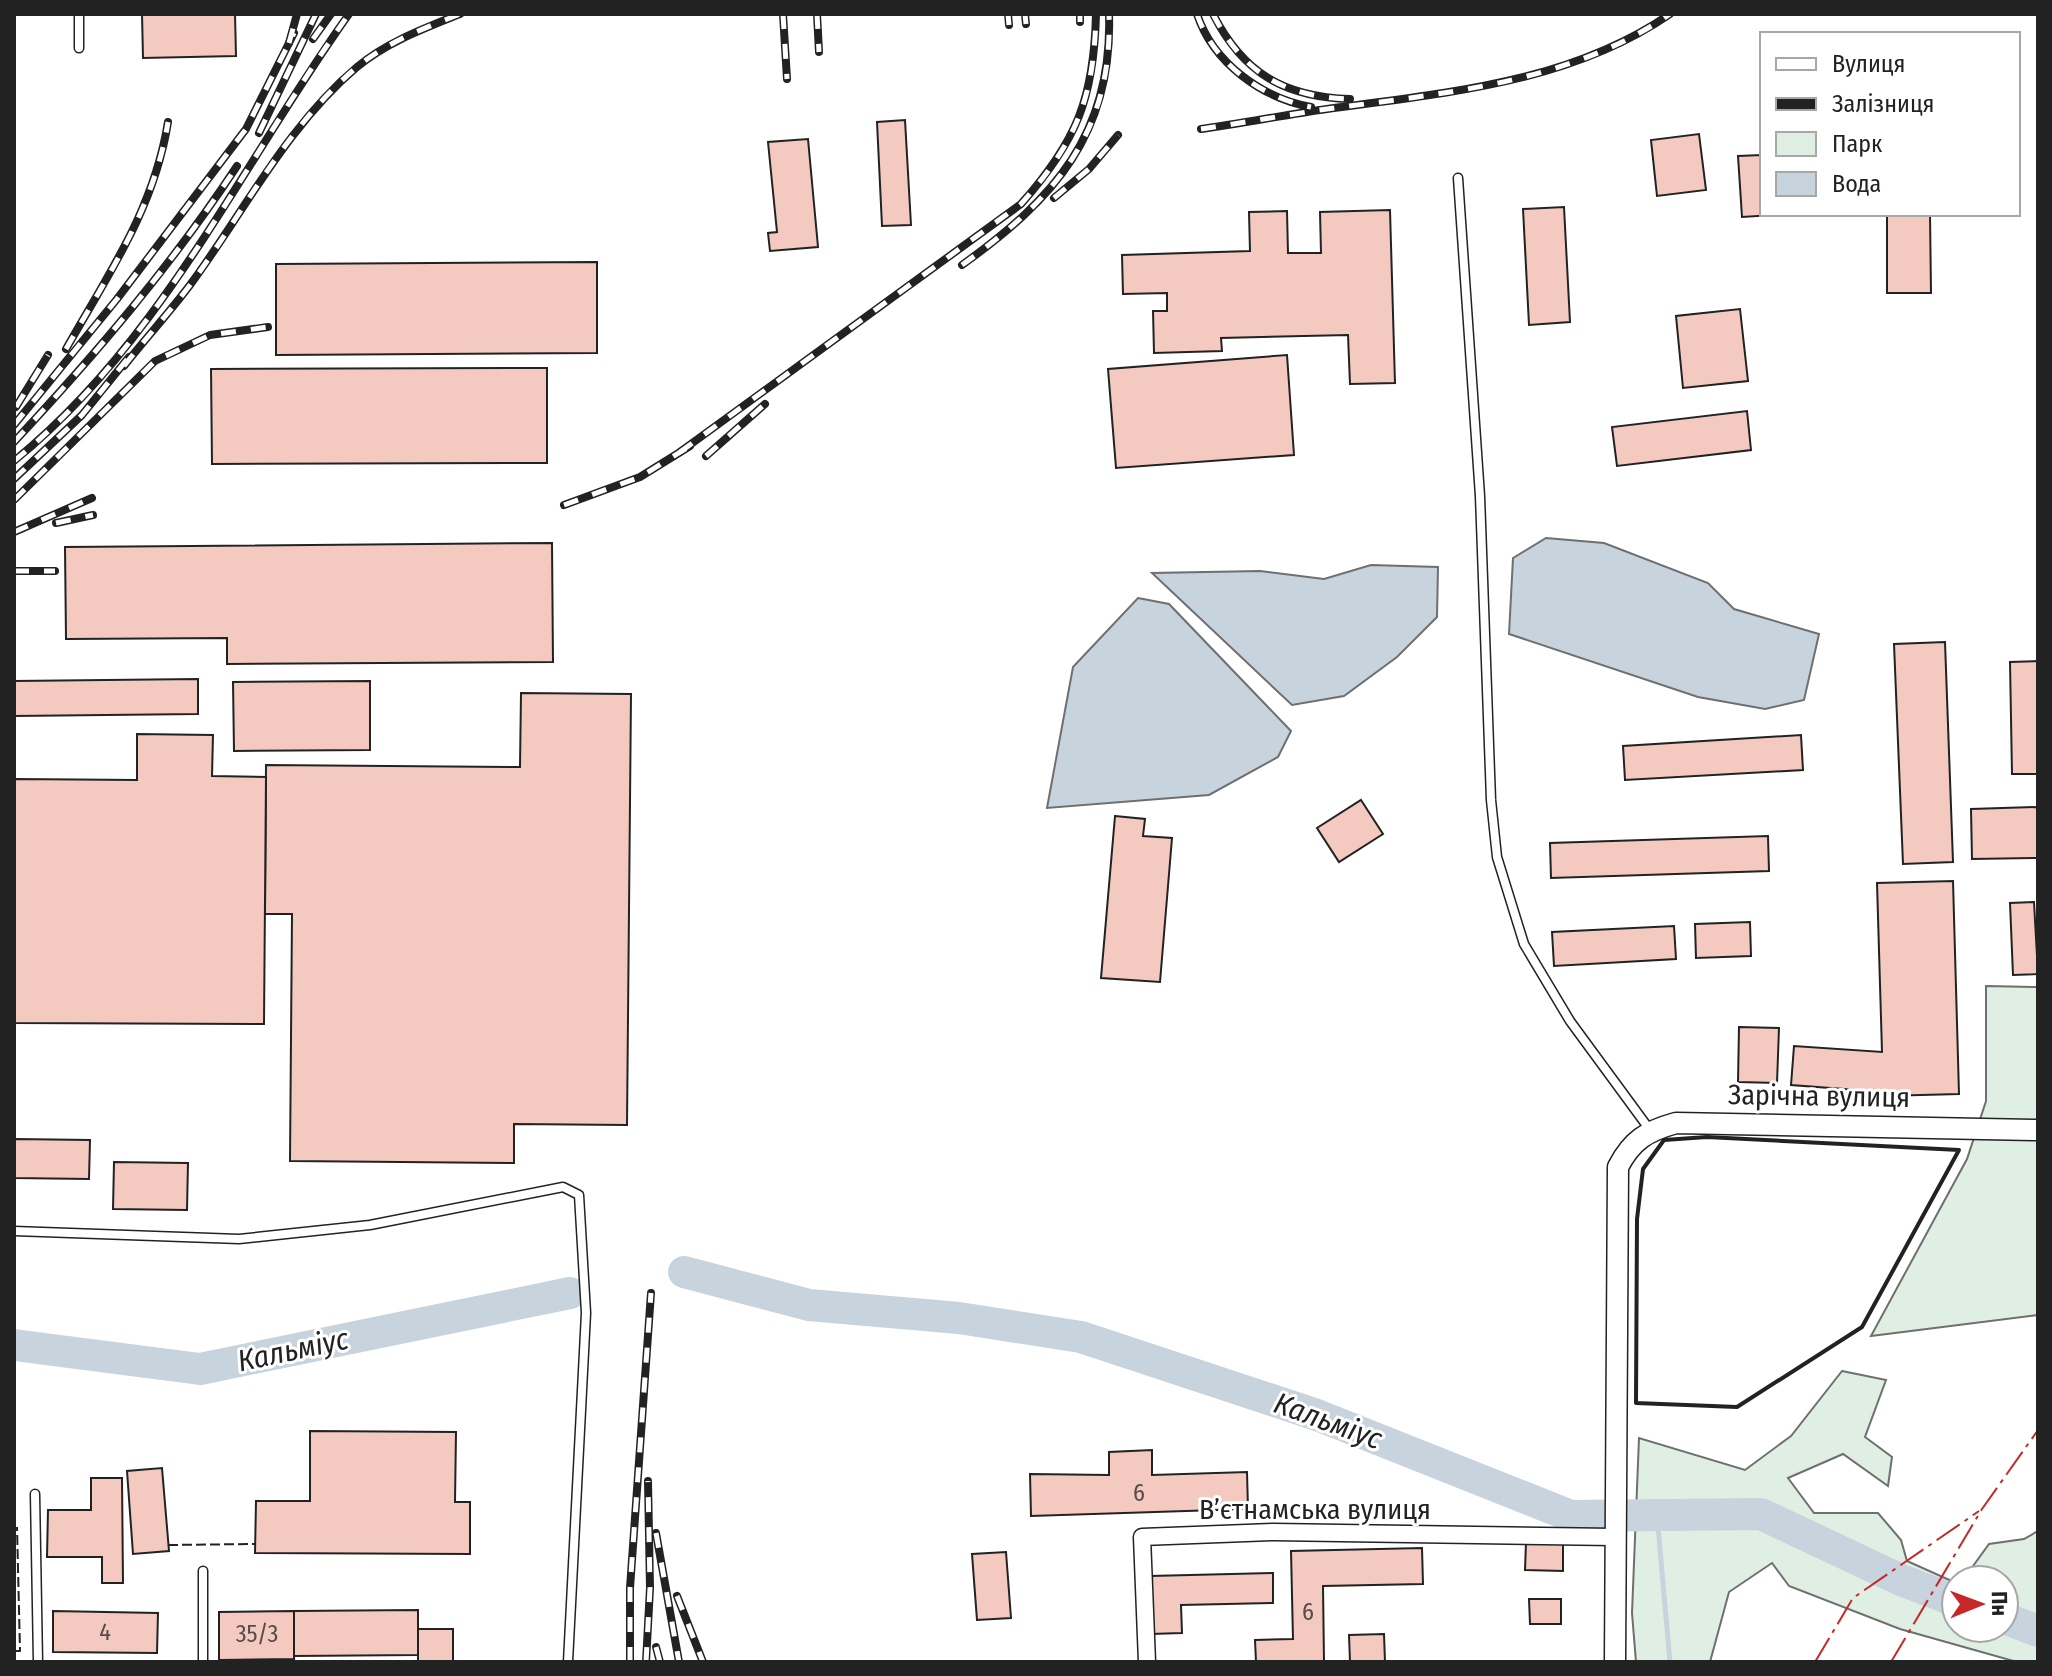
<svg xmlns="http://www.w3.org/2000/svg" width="2052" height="1676" font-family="'Fira Sans Condensed',sans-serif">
  <rect width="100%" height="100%" fill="#fff"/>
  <g fill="#e0efe3" stroke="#6f6f6f" stroke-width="2">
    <polygon points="1986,986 2038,987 2038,1315 1871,1336 1967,1159 1986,1101"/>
    <polygon points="1842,1371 1886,1380 1865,1437 1892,1457 1888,1486 1843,1454 1788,1478 1814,1513 1878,1513 1901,1540 1907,1561 1956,1583 1956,1628 2004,1628 2004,1580 1963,1580 1989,1544 2024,1539 2038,1531 2038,1662 2017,1662 1900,1629 1789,1586 1772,1563 1729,1592 1710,1662 1636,1662 1632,1613 1639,1438 1745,1470 1791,1436"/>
  </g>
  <g fill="#c7d3dd" stroke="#6f6f6f" stroke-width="2">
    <polygon points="1546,538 1604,543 1708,583 1734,609 1819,634 1804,700 1765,709 1698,697 1509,634 1513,558"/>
    <polygon points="1371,565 1438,567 1437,617 1397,657 1344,696 1292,705 1152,573 1260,571 1324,579"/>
    <polygon points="1138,598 1169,604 1291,731 1278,757 1209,795 1047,808 1073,667"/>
  </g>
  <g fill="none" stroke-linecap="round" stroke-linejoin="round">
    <polyline stroke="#c7d3dd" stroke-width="5" points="1657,1515 1670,1662"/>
    <g stroke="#c7d3dd" stroke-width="32">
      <polyline points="684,1272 809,1305 959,1318 1081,1337 1317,1415 1571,1516 1761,1514 1901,1580 1956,1601"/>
      <polyline points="14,1345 200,1369 570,1293"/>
      <polyline points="2004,1618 2038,1631"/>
    </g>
  </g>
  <g fill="#f3c9c0" stroke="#222" stroke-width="2">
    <polygon points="142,14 235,14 236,56 143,58"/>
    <polygon points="905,120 911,225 882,226 877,122"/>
    <polygon points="1699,134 1706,190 1657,196 1651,140"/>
    <polygon points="808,139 818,247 770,251 768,233 777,232 768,142"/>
    <polygon points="1762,155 1762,214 1774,215 1742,217 1738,156"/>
    <polygon points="1564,207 1570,322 1529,325 1523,209"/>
    <polygon points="1390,210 1395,383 1350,384 1348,335 1221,338 1222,351 1154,353 1153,311 1167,311 1167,293 1123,294 1122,255 1250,251 1249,212 1287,211 1288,253 1321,253 1320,212"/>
    <polygon points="1887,214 1930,214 1931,293 1887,293"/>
    <polygon points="597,262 597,353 276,355 276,264"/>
    <polygon points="1740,309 1748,381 1683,388 1676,316"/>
    <polygon points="1287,355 1294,455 1116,468 1108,369"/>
    <polygon points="547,368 547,463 212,464 211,369"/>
    <polygon points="1747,411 1751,450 1617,466 1612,427"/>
    <polygon points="552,543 553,662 227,664 227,638 66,639 65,547"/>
    <polygon points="1945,642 1953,862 1903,864 1894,644"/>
    <polygon points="2038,661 2038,774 2012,774 2010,662"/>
    <polygon points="198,679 198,714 14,716 14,681"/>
    <polygon points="370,681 370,750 234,751 233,682"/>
    <polygon points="521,693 631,694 627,1125 514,1124 514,1163 290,1161 292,914 265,914 266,765 520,767"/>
    <polygon points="137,734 213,735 212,776 266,777 264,1024 14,1023 14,779 137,780"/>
    <polygon points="1801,735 1803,770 1625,780 1623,746"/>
    <polygon points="1361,800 1383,834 1339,862 1317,828"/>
    <polygon points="2038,807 2038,858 1972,859 1971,809"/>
    <polygon points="1115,816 1145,819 1143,836 1172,838 1160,982 1101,978"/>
    <polygon points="1768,836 1769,871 1551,878 1550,843"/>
    <polygon points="1953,881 1959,1094 1883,1096 1883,1092 1791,1085 1794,1046 1882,1052 1877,883"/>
    <polygon points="2034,902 2038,974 2013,975 2010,903"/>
    <polygon points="1750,922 1751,956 1696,958 1695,924"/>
    <polygon points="1674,926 1676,959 1554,966 1552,932"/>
    <polygon points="1739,1027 1779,1028 1777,1083 1738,1082"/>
    <polygon points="14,1139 90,1140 89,1179 14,1178"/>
    <polygon points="114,1162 188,1163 187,1210 113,1209"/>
    <polygon points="310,1431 456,1432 455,1502 470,1502 470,1554 255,1553 256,1501 310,1501"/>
    <polygon points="1152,1450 1152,1475 1247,1472 1248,1509 1031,1516 1030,1474 1109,1475 1109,1452"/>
    <polygon points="162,1468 169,1551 133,1554 127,1471"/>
    <polygon points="91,1478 122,1478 123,1583 102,1583 102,1557 47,1557 48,1510 91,1510"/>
    <polygon points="1526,1542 1563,1542 1563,1571 1525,1570"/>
    <polygon points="1422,1548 1423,1584 1323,1586 1324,1662 1256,1662 1255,1640 1293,1639 1291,1551"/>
    <polygon points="1006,1552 1011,1618 977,1620 972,1554"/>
    <polygon points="1273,1573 1273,1603 1181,1605 1182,1633 1151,1634 1150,1576"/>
    <polygon points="1529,1599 1561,1599 1561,1624 1530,1624"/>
    <polygon points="418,1610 418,1655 294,1656 294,1611"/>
    <polygon points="53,1611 158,1613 157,1653 53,1652"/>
    <polygon points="294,1611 294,1659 219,1660 219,1612"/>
    <rect x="418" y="1629" width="35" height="33"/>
    <polygon points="1384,1634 1385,1662 1350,1662 1349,1635"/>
  </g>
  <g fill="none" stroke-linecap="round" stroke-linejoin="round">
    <defs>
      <g id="service">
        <polyline points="79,14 79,48"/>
        <polyline points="1458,178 1480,496 1491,800 1497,857 1524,944 1570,1021 1650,1130"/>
        <polyline points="14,1231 239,1239 370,1225 563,1187 579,1195 586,1313 568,1662"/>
        <polyline points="35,1494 38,1662"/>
        <polyline points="203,1662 203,1571"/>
      </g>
      <polyline id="minor" points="1147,1662 1142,1537 1273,1532 1614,1537"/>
      <path id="tertiary" d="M1615,1662l3,-495c14,-27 29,-36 58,-44l362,7"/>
    </defs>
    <use href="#service" stroke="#222" stroke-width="11"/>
    <use href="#minor" stroke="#222" stroke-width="19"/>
    <use href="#tertiary" stroke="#222" stroke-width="23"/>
    <use href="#service" stroke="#fff" stroke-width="8"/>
    <use href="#minor" stroke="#fff" stroke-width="16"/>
    <use href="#tertiary" stroke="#fff" stroke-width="20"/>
    <defs>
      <g id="rail">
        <polyline points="783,14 787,79"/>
        <polyline points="817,14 819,52"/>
        <polyline points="1008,14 1009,25"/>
        <polyline points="1025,14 1026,24"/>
        <polyline points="1080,14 1080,22"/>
        <path d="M1197,14c16,49 65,84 114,93"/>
        <path d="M1213,14c30,59 71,83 137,85"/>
        <polyline points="313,39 331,14"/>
        <polyline points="289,43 297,14"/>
        <path d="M1201,129c42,-6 84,-14 126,-20 118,-16 243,-26 343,-95"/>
        <polyline points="259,133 316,14"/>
        <polyline points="1054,198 1089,169 1118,135"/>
        <path d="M962,265c92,-66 151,-131 147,-251"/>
        <path d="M66,349c43,-76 88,-140 102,-227"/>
        <path d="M124,366c21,-27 45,-53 66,-81 54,-73 96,-158 167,-218 30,-25 68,-39 103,-53"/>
        <polyline points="16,407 48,355"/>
        <polyline points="14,425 117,299 246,129 294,33"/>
        <path d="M14,442c80,-86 158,-177 223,-276"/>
        <path d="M680,452l341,-248c56,-63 73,-106 75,-190"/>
        <polyline points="706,456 765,404"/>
        <path d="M14,461c148,-120 227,-296 335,-447"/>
        <polyline points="14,479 82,415 129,357"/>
        <polyline points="14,500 155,361 210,335 268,327"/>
        <polyline points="564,505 640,477 690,446"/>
        <polyline points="56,523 93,515"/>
        <polyline points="14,532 92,498"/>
        <polyline points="14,571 55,571"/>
        <polyline points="656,1533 679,1662"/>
        <polyline points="677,1596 703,1662"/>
        <polyline points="656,1647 660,1662"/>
        <polyline points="630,1662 630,1588 651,1293"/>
        <polyline points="646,1662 650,1588 648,1481"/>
      </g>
    </defs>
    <use href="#rail" stroke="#222" stroke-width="8"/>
    <use href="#rail" stroke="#fff" stroke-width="5" stroke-dasharray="15" stroke-linecap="butt"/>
    <g stroke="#222" stroke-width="2" stroke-dasharray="10 4" stroke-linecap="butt">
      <polyline points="168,1545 256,1544"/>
      <polyline points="14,1651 20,1651 17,1527"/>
    </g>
    <polygon stroke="#222" stroke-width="4" points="1707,1137 1959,1150 1862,1327 1737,1407 1636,1403 1637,1219 1643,1169 1664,1140"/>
    <g stroke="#c62828" stroke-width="2" stroke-dasharray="28 6 4 6" stroke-linecap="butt">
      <polyline points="1815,1662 1853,1598 1979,1511"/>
      <polyline points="1891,1662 1982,1509 2038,1430"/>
    </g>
  </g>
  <g text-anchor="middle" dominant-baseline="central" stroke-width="6" stroke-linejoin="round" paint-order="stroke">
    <g font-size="24" fill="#564c4a">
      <text x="1139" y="1493">6</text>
      <text x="1308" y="1612">6</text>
      <text x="105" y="1632">4</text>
      <text x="257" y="1634">35/3</text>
    </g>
    <g font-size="28" fill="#222" stroke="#fff">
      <text transform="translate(1819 1096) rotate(1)">Зарічна вулиця</text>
      <text x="1315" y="1509">В’єтнамська вулиця</text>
    </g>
    <g font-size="30" font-style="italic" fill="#222" stroke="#fff">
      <text transform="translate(293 1350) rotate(-12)">Кальміус</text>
      <text transform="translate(1328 1421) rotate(20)">Кальміус</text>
    </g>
  </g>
  <rect width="2052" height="1676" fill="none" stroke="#222222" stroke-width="32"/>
  <rect x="1760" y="32" width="260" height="184" fill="#ffffff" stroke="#a7a7a7" stroke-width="2"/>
  <rect x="1776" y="58" width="40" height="12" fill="#ffffff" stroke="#a7a7a7" stroke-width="2"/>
  <text x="1832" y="72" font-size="24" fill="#222222">Вулиця</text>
  <rect x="1776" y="98" width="40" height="12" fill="#222222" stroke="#a7a7a7" stroke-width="2"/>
  <text x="1832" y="112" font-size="24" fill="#222222">Залізниця</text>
  <rect x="1776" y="132" width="40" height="24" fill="#e0efe3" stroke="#a7a7a7" stroke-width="2"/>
  <text x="1832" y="152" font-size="24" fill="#222222">Парк</text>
  <rect x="1776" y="172" width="40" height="24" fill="#c7d3dd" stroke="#a7a7a7" stroke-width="2"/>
  <text x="1832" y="192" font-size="24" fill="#222222">Вода</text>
  <g transform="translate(1980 1604) rotate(89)"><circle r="38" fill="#ffffff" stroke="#a7a7a7" stroke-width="2"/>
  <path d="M0-6L14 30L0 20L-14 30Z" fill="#c62828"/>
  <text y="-12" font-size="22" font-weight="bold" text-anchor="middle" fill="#222222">Пн</text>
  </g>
</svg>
